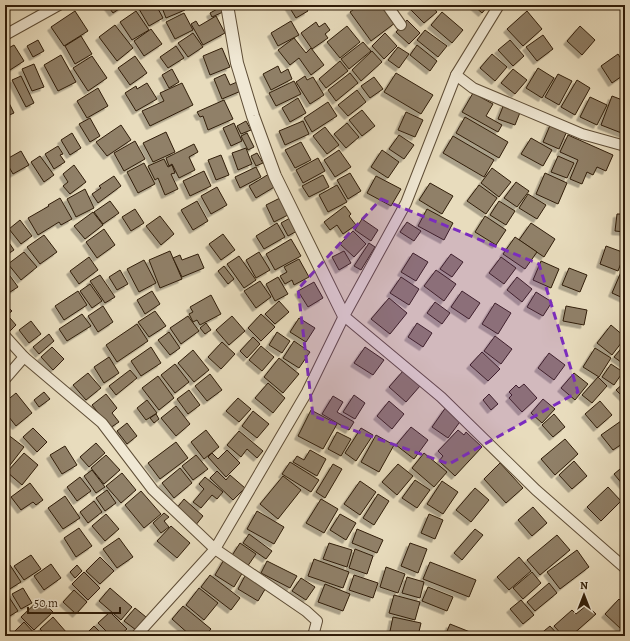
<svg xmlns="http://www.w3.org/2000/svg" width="630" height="641" font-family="Alegreya,serif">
  <defs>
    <filter id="shadow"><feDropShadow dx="-3.5" dy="3.5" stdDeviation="0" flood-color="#0004"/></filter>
  </defs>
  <rect width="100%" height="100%" fill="#e8dcbd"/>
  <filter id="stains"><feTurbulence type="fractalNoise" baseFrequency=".005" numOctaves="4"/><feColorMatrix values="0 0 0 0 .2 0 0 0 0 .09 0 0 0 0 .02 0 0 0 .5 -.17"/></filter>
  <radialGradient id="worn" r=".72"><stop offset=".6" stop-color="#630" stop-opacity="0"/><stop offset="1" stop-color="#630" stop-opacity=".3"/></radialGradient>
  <g fill="#908067" stroke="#301d09" filter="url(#shadow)">
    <polygon points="107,5 125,5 113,13"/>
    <polygon points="147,5 156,5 163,18 149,26 139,9"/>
    <polygon points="161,5 183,5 185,10 166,18"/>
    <polygon points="288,5 304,5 308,11 296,18"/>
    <polygon points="360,5 382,5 395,23 371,41 350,12"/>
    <polygon points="416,5 431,5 437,12 424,23 411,10"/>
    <polygon points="473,5 489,5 482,13"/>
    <polygon points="221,7 223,12 212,17 210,13"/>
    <polygon points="75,11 88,31 64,46 51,27"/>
    <polygon points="136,11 149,30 132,40 120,22"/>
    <polygon points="527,11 542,29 523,46 507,29"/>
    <polygon points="442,12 463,30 452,43 431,25"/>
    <polygon points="184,13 193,30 175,39 166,22"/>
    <polygon points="216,16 225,33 203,45 191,24 196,21 199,26"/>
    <polygon points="407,20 420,33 409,44 396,32"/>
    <polygon points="291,21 299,35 278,46 271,33"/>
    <polygon points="316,22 319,27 325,23 330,30 325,34 328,38 312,49 301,33"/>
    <polygon points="115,25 133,48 117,61 99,37"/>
    <polygon points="347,26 360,42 340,58 327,42"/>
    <polygon points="580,26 595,40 582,55 567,41"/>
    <polygon points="151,29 162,44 144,56 134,41"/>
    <polygon points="425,30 447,46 438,57 417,40"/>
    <polygon points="193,33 203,47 188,57 178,43"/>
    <polygon points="385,33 397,46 384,59 372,46"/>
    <polygon points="543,35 553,49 537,61 526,47"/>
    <polygon points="81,36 92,54 75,64 65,46"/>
    <polygon points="294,38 306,53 311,48 324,65 311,75 299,58 290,65 278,50"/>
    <polygon points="38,40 44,51 33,57 27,46"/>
    <polygon points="510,40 524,56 513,66 498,50"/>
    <polygon points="363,42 371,51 349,69 341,59"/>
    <polygon points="14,45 24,61 10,70 5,61 5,50"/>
    <polygon points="417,45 437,61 430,71 410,55"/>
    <polygon points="176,46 184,58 168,68 160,57"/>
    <polygon points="398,47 409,54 399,68 388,60"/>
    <polygon points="222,48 230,67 210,75 203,56"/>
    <polygon points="372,51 382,62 361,81 352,70"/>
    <polygon points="492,54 507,67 495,81 480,68"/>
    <polygon points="618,54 625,65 625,74 612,83 601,66"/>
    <polygon points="61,55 76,82 58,91 44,65"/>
    <polygon points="92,56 107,78 88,91 73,68"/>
    <polygon points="135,56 147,73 130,85 118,68"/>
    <polygon points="340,61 348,71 326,88 319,79"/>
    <polygon points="34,64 44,87 32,91 22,69"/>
    <polygon points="278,66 281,73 288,69 292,79 271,90 263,74"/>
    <polygon points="538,68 554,78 542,98 526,88"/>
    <polygon points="172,69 179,82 169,88 162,75"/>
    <polygon points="513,69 527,80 515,94 501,83"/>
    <polygon points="350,73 358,83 336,101 328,90"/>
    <polygon points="396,73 433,95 421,114 384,92"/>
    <polygon points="225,74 230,85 237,82 241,91 222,99 214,79"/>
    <polygon points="558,74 572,81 559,105 545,97"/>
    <polygon points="21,76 34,103 26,107 12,80"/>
    <polygon points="305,76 307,80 313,77 324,95 310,104 296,82"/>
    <polygon points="374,77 383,89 370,98 361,86"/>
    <polygon points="577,80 590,88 575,115 561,107"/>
    <polygon points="294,81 301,94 276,106 269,93"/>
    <polygon points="147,83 157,99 136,111 125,93 136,86 137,89"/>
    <polygon points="182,83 193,105 150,126 142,111 164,101 160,93"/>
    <polygon points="98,88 108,106 87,118 77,101"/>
    <polygon points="357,90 366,102 348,116 338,105"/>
    <polygon points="473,93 493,104 486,116 502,125 498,132 462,112"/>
    <polygon points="612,96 625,101 625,130 624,134 601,125"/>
    <polygon points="5,97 6,97 14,113 5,117"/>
    <polygon points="590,97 607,105 597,125 580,117"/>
    <polygon points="298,98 306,113 290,122 282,108"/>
    <polygon points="224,100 233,119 208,130 203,116 200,117 197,112"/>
    <polygon points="328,102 337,116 312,132 304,118"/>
    <polygon points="504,104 521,110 515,125 498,119"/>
    <polygon points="362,110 375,126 362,136 349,120"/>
    <polygon points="406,112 423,120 415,137 398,130"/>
    <polygon points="465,117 508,142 499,158 456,133"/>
    <polygon points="90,118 100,136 90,142 79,124"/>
    <polygon points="246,121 251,130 241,134 237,126"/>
    <polygon points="303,121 309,134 285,145 279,131"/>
    <polygon points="234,123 242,141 231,146 223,128"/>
    <polygon points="347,123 359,137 346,148 334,134"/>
    <polygon points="551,123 567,131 559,149 543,142"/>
    <polygon points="121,125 131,140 107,156 96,142"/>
    <polygon points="325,127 339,145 327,154 313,136"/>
    <polygon points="166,132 175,152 153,162 143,143"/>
    <polygon points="72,133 81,148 70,155 61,140"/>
    <polygon points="247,133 254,147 248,150 241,136"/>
    <polygon points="399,135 414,145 404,159 389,149"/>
    <polygon points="568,135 613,155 606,171 597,167 593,175 587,172 582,184 570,179 578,160 560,152"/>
    <polygon points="453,136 494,160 484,177 443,153"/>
    <polygon points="531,138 552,150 543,166 521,154"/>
    <polygon points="135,141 145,159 124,171 114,153"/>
    <polygon points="301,142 311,160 295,168 285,150"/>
    <polygon points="194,144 198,152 189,157 195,170 179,178 172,164 169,166 166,158"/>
    <polygon points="58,146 63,154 60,155 65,162 54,169 45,154"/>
    <polygon points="246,148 252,164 238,170 232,153"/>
    <polygon points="339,150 351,167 335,177 324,160"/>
    <polygon points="382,150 399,162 388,178 371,167"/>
    <polygon points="21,151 29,165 13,174 5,160"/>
    <polygon points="257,153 263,163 256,166 251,156"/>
    <polygon points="221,155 229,175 216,180 208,160"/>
    <polygon points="40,156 54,175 44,182 31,162"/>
    <polygon points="558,156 574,163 567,178 551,172"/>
    <polygon points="318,158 325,171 303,183 296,170"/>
    <polygon points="164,159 168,167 172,165 175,173 171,174 178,189 165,195 158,178 155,180 148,166"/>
    <polygon points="144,163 155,184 138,193 127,172"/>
    <polygon points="74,165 86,182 70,194 63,186 68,182 63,174"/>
    <polygon points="256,167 261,177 240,188 235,177"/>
    <polygon points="492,168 511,182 499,197 481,183"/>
    <polygon points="204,171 211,186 190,196 183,181"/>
    <polygon points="350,173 361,191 348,199 337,180"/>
    <polygon points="545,173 567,183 558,204 536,194"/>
    <polygon points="269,174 276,186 256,198 249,186"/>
    <polygon points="323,175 329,187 309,197 302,186"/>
    <polygon points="114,176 121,186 98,203 92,194 101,188 99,186"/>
    <polygon points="376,176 401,189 391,206 367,193"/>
    <polygon points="516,182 529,191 517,207 504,198"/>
    <polygon points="430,183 453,196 442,214 419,200"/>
    <polygon points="337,185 347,202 328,212 319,195"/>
    <polygon points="479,185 497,198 486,214 467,201"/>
    <polygon points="217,187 227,205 211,214 201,196"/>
    <polygon points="85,189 94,208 76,217 67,199"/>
    <polygon points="528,194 546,205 537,219 519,208"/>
    <polygon points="60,198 72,219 61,225 59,222 38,235 28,218 49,206 48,205"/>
    <polygon points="280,198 288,215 274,222 266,205"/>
    <polygon points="110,201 119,213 103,224 94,212"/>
    <polygon points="197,201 208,221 193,230 181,210"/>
    <polygon points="499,201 515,211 506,225 490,215"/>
    <polygon points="345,206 351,214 349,216 356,225 343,234 337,225 330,230 324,222"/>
    <polygon points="135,209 144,223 131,231 122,217"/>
    <polygon points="427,209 453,223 444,240 418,226"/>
    <polygon points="93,212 103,225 85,239 74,226"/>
    <polygon points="617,214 625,214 625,232 615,231"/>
    <polygon points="160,216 174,234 161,245 146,226"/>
    <polygon points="485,216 506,230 496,245 475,232"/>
    <polygon points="290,218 297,231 288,236 281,223"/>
    <polygon points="362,219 378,230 371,241 355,230"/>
    <polygon points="20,220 32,236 21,244 9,229"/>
    <polygon points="407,222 421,231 414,241 400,232"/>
    <polygon points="277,223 285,237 264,249 256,236"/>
    <polygon points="531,223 555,239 544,257 519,240"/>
    <polygon points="104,229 115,245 97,258 86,242"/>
    <polygon points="353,231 366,244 354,257 340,244"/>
    <polygon points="223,234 235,250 221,260 209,244"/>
    <polygon points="44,235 57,252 40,264 27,247"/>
    <polygon points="5,237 14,250 5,256"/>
    <polygon points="515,237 537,252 525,269 503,254"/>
    <polygon points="291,239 301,256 275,270 266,254"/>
    <polygon points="369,243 375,247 361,270 354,266"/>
    <polygon points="606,246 625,253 618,271 600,264"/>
    <polygon points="170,251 182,279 160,288 149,260"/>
    <polygon points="344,251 351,263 339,270 332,257"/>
    <polygon points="24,252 37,267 21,280 8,264"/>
    <polygon points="259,252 270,270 256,278 246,260"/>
    <polygon points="413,253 428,262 416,281 401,272"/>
    <polygon points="198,254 204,268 182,277 173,258 180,255 182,260"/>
    <polygon points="451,254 463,262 452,277 440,269"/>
    <polygon points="239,256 256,280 244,288 227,264"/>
    <polygon points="89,257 98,270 79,284 70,271"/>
    <polygon points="501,257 516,268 504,284 489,273"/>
    <polygon points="299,259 309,277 294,285 292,280 285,284 280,276 287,272 284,267"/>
    <polygon points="144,260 156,283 139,292 127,269"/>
    <polygon points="541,261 559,269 551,288 533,280"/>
    <polygon points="224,266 234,279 228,284 218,271"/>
    <polygon points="569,268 587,275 580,292 562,285"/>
    <polygon points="5,269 18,287 7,294 5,292"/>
    <polygon points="120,270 128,284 117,290 109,277"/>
    <polygon points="436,270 456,284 444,301 424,286"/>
    <polygon points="621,272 625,274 625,299 612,293"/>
    <polygon points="100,275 115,297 105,303 90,281"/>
    <polygon points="278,277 288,294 275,301 266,284"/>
    <polygon points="401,277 419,289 409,305 390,293"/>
    <polygon points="517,277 532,289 522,302 507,290"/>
    <polygon points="260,281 271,297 256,308 244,291"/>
    <polygon points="314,282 323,298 308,307 298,291"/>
    <polygon points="90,284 102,301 92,308 80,291"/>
    <polygon points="78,291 87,305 64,320 55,306"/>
    <polygon points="152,291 160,304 145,314 137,300"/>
    <polygon points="462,291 480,303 469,319 451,307"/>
    <polygon points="536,292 552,302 543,316 527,307"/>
    <polygon points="211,295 221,314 200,325 197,320 193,322 189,314 193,312 190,307"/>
    <polygon points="389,298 407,313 390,334 371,319"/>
    <polygon points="279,301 289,312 275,324 265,314"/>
    <polygon points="435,302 450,313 442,324 427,313"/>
    <polygon points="495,303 511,313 498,334 482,324"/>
    <polygon points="5,304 12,311 5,317"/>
    <polygon points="103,306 113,322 98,332 88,316"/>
    <polygon points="566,306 587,310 584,325 563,321"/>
    <polygon points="155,311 166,326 149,337 138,322"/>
    <polygon points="82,314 91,326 67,341 59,329"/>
    <polygon points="261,314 275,327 261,341 248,328"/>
    <polygon points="188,316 199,331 181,344 170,328"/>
    <polygon points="232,316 245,331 229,345 216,330"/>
    <polygon points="10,318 16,325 8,333 5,330 5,323"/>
    <polygon points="299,318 315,328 306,342 290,332"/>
    <polygon points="31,321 41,334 29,343 19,330"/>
    <polygon points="206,323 211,330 205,334 200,328"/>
    <polygon points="417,323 432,333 423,347 408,337"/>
    <polygon points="137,324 148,341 117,362 106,345"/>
    <polygon points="611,325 625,337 625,338 612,355 597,343"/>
    <polygon points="169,332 180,348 170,355 158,340"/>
    <polygon points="277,332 290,341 282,353 269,345"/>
    <polygon points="49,334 54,341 39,354 33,347"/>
    <polygon points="495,336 512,349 501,364 484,351"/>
    <polygon points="253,337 260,344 247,358 240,351"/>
    <polygon points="294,341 310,352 299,368 283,358"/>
    <polygon points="222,342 235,354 221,369 208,357"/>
    <polygon points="625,344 625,365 614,357"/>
    <polygon points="261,346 274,357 262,371 249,360"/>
    <polygon points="52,347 64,359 53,370 41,357"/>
    <polygon points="151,347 161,363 141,376 131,361"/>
    <polygon points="365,347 384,360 373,375 354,363"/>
    <polygon points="595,348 611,358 599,377 583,367"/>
    <polygon points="193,350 209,370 194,382 178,363"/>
    <polygon points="482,352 500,369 488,381 470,365"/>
    <polygon points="549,353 565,365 554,380 538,368"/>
    <polygon points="109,357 119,373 104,383 94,367"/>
    <polygon points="279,358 299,374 283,393 264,377"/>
    <polygon points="175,364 189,382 175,393 161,375"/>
    <polygon points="611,364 623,372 614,385 602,377"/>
    <polygon points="130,370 137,378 116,395 109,386"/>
    <polygon points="403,371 420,386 406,402 389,387"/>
    <polygon points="88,373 101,388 86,400 73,385"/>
    <polygon points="574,373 588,384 575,400 561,388"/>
    <polygon points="210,374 222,390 207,401 195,386"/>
    <polygon points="158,376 174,398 159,410 142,388"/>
    <polygon points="598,377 607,386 592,403 582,395"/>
    <polygon points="625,382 625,399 616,390"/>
    <polygon points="268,383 285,398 273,413 255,398"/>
    <polygon points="524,384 537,398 522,412 509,398 512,395 509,392 516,385 519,388"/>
    <polygon points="189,390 200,405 188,414 177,399"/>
    <polygon points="44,392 50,399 39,407 34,400"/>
    <polygon points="16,393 32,413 16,426 5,412 5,402"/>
    <polygon points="106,394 117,408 112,413 119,422 110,428 92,405"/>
    <polygon points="489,394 498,404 491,410 483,400"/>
    <polygon points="354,395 365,403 355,419 343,412"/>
    <polygon points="333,396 343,402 337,412 354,422 349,430 322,414"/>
    <polygon points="238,398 251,409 239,422 226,411"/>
    <polygon points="543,399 555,409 542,423 531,413"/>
    <polygon points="147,400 157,413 146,420 137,408"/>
    <polygon points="389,401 404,414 392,429 377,416"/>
    <polygon points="600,401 612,415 597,428 585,414"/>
    <polygon points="176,406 190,424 176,436 161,418"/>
    <polygon points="446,407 462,419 448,438 432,427"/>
    <polygon points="311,410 337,424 323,449 298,436"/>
    <polygon points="253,411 269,424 257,438 242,426"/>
    <polygon points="156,414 159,419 154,423 150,418"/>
    <polygon points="554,414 565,427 553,437 542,425"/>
    <polygon points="621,421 625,426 625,442 613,450 601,435"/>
    <polygon points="127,423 137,436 127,444 117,431"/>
    <polygon points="411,427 428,440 414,459 396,445"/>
    <polygon points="33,428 47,442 37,452 23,437"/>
    <polygon points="361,428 373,435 356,461 345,453"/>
    <polygon points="206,430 219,447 204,459 191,442"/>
    <polygon points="458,430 464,435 466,432 482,447 455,476 439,461 443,456 438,451"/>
    <polygon points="239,431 263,451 257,458 247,449 241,457 227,445"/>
    <polygon points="337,432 351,439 341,456 328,449"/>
    <polygon points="7,434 24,447 7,469 5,468 5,436"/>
    <polygon points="376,435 394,445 379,472 361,462"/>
    <polygon points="565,439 578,454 555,475 541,459"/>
    <polygon points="176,442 188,458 160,479 148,463"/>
    <polygon points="96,443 105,453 89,467 80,457"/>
    <polygon points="65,446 77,465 62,474 50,455"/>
    <polygon points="227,450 240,463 226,477 208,457 212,453 218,459"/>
    <polygon points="310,450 326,459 317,476 293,462 297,456 304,460"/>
    <polygon points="24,453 38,465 22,485 7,472"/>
    <polygon points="424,453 447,472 434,487 412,468"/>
    <polygon points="106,455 120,470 104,484 91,468"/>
    <polygon points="196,455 208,469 193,480 182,466"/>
    <polygon points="574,461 587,476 572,489 559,475"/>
    <polygon points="290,462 319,480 311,492 282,474"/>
    <polygon points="500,463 523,488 506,503 484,479"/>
    <polygon points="333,464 342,469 325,498 316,492"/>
    <polygon points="398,464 413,476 397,495 382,482"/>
    <polygon points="625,465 625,485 624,486 614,474"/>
    <polygon points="180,468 192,483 174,498 162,483"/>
    <polygon points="92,470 105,487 96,493 84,476"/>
    <polygon points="217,471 226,480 230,475 245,488 233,500 210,478"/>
    <polygon points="122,473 136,490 121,503 106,486"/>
    <polygon points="283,476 301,490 278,519 260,504"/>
    <polygon points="80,477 91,491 77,501 67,487"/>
    <polygon points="205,477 223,492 217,499 212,495 201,508 193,502 204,489 199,484"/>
    <polygon points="415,480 430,490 417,508 402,498"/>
    <polygon points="360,481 376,492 360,515 344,504"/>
    <polygon points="442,481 458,492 443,514 427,504"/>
    <polygon points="30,483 43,500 36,505 33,502 21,510 11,497"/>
    <polygon points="608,487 621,501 601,521 587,507"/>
    <polygon points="475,488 489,500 471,522 456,510"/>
    <polygon points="107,490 116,503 105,511 96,498"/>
    <polygon points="141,491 161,514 144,528 125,505"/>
    <polygon points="378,494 389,501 374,525 363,518"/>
    <polygon points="65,496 80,518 63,529 48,508"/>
    <polygon points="184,499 203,516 195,526 176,509"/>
    <polygon points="321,499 338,509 324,533 306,523"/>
    <polygon points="94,501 102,512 88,523 80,512"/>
    <polygon points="533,507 547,523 532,536 518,520"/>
    <polygon points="257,511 284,527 274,544 247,529"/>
    <polygon points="164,513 169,517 164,521 169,527 161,533 153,523"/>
    <polygon points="106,514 119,529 105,541 92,526"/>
    <polygon points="340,514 356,523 346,540 330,530"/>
    <polygon points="429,514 443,520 435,539 421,533"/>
    <polygon points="171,526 190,543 177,558 157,541"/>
    <polygon points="79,528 92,546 76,557 64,538"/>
    <polygon points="357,529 383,540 377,553 352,543"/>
    <polygon points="475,529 483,535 462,560 454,553"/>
    <polygon points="249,534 272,551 266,559 243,543"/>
    <polygon points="557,535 570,550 540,575 527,560"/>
    <polygon points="119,538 133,557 117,568 103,549"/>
    <polygon points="240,543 256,554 247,567 231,557"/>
    <polygon points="329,543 352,550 347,567 323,559"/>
    <polygon points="410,543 427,549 418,573 401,566"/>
    <polygon points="355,549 373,556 367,574 349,568"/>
    <polygon points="577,550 589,567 560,589 547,572"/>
    <polygon points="31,555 41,569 24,580 14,566"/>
    <polygon points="100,557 114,571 100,584 86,571"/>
    <polygon points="519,557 531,571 509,590 497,577"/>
    <polygon points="225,558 244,570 234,587 215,575"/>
    <polygon points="314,559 349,572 343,588 308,576"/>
    <polygon points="267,561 297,576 290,588 261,573"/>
    <polygon points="430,562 476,580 469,597 423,579"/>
    <polygon points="51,564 61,578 44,590 34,576"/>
    <polygon points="10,565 21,582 5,592 5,568"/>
    <polygon points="77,565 82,571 75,578 70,572"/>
    <polygon points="386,567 405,574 398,593 380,587"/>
    <polygon points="84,572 100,588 88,600 72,584"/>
    <polygon points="532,572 541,583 523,599 513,588"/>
    <polygon points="246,574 267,586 258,601 238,589"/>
    <polygon points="210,575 240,598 231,610 201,587"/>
    <polygon points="354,575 378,583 373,598 349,590"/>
    <polygon points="407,577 424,582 420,598 402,593"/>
    <polygon points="301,578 315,587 306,600 292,591"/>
    <polygon points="549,583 557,593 535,611 527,602"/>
    <polygon points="325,584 350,594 343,611 318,602"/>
    <polygon points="428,587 453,597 447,611 422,601"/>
    <polygon points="23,588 32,603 21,609 12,594"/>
    <polygon points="110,588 132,607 121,620 99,601"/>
    <polygon points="199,588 218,603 204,620 186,605"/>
    <polygon points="74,590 87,602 76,614 63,602"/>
    <polygon points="7,594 18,611 5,619 5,595"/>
    <polygon points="394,595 420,602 415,620 389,613"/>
    <polygon points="40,599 53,612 34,630 21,617"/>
    <polygon points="619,599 625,605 625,625 621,629 605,614"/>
    <polygon points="521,600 534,615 523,624 510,609"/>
    <polygon points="587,605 596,614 571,636 563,636 554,626 572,610 576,614"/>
    <polygon points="183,606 211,629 205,636 191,636 172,619"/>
    <polygon points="135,608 146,617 136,630 124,621"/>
    <polygon points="110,612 127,629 119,636 111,636 98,623"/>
    <polygon points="53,617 67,633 64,636 46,636 40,629"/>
    <polygon points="393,617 421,623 418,636 389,636"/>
    <polygon points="24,622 37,636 10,636"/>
    <polygon points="450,624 470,632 468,636 445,636"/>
    <polygon points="94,626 104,636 84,636"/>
    <polygon points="550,626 559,636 538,636"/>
    <polygon points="319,631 339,636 318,636"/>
  </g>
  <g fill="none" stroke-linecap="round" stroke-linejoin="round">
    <defs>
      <g id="minor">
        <polyline points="387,5 401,25"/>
        <polyline points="499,5 456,75 406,203 344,316 441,397 536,490 625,568"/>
        <polyline points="5,35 59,5"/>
        <polyline points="456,75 473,88 582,134 625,146"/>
        <polyline points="5,336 24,357 102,423 153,490 215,549 306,611 317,621 313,636"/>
        <polyline points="5,379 24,357"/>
        <polyline points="136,636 215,549 307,392 344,316"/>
      </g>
      <polyline id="tertiary" points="227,5 237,63 253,116 275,176 344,316"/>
    </defs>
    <use href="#minor" stroke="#5e4d36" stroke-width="12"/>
    <use href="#tertiary" stroke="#5e4d36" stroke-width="14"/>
    <use href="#minor" stroke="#f0e8d4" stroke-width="10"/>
    <use href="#tertiary" stroke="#f0e8d4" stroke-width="12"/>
  </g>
  <path fill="#7b2cbf" fill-opacity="0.2" stroke="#7b2cbf" stroke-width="3" stroke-dasharray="8 5" stroke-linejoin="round" d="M381,199l158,65 39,128 -129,72 -136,-48 -15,-127z"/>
  <rect width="630" height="641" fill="none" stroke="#e8dcbd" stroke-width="20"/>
  <rect x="6" y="6" width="618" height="629" fill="none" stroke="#301d09" stroke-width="2"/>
  <rect x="10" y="10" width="610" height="621" fill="none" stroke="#301d09"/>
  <g transform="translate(584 595)" stroke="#f0e8d4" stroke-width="3" paint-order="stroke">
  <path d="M0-3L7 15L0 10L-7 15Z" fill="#301d09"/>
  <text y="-6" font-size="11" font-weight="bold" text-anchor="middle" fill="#301d09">N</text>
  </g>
  <path d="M28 607v6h92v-6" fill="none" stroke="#301d09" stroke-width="2"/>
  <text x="34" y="607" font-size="12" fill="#301d09" stroke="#f0e8d4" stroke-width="3" paint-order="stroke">50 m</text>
  <rect width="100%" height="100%" filter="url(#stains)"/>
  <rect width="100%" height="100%" fill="url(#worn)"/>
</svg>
